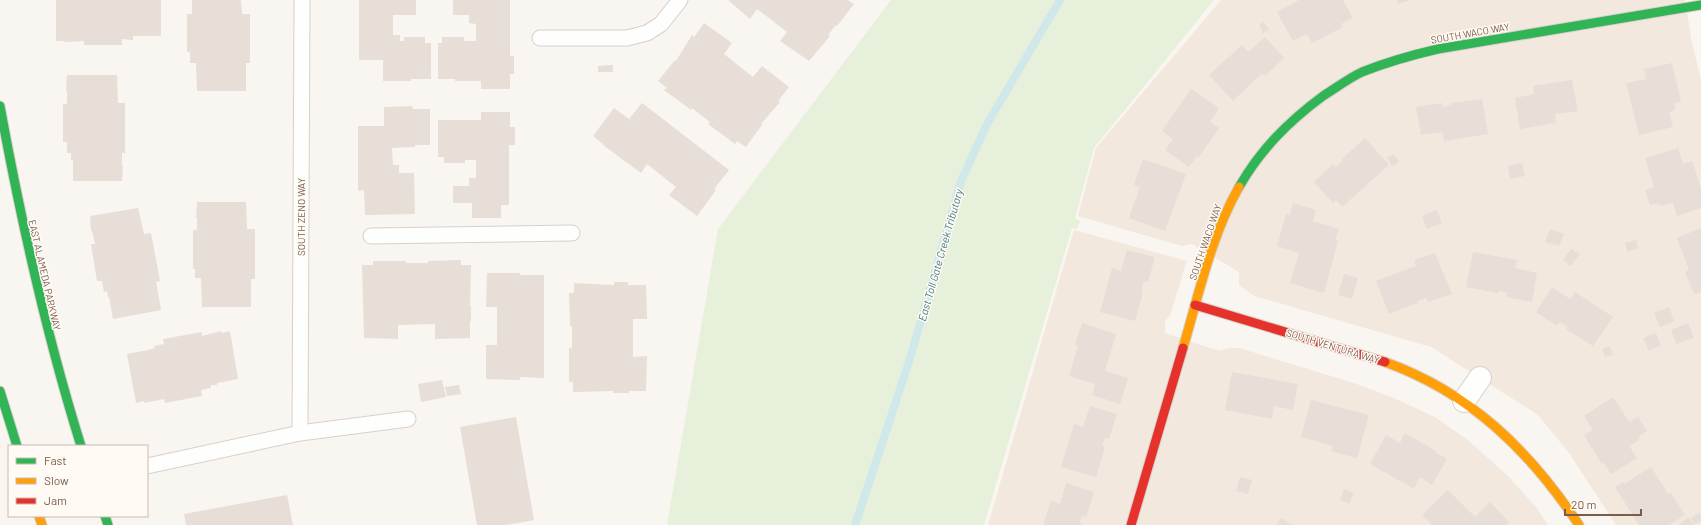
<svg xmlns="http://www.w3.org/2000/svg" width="1701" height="525" font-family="Barlow,sans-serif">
  <rect width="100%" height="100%" fill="#f9f5f0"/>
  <g fill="#f2e8de">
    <polygon points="1221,0 1685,0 1692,43 1701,80 1701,525 1616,525 1569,453 1538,415 1431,347 1254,296 1239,285 1239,272 1192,244 1182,246 1078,216 1096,148"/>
    <polygon points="1074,230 1187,261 1170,315 1165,321 1165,333 1219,351 1229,348 1239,348 1354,383 1394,398 1435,417 1468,440 1508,476 1536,507 1548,525 988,525"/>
  </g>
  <polygon fill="#e7f0db" points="891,0 1214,0 1094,148 1075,218 1080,221 1077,229 1072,228 984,525 667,525 718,229"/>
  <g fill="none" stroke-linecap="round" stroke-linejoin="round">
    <polyline stroke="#d0e8ea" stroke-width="8" points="855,525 909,362 961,181 987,124 1060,0"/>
  </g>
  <g fill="#e6ded7">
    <polygon points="56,0 161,0 161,36 133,36 133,40 122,39 122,45 84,45 84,41 64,42 64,41 56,41"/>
    <polygon points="192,0 241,0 242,14 250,14 250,63 246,63 246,91 197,91 196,63 190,63 190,52 187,52 187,14 192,14"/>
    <polygon points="359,0 416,0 416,15 393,15 393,35 400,35 400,41 404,41 404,37 425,37 425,43 431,43 431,79 411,79 411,81 383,81 383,60 359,60"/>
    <polygon points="453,0 510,0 510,56 514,56 514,74 510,74 510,89 481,89 481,81 455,81 455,79 438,79 438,43 442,43 442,37 464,37 464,41 476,41 476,24 469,23 469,15 453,15"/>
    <polygon points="728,0 848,0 854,4 837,26 836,25 828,35 830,36 809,61 780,41 787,32 757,9 750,19"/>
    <polygon points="1299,0 1343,0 1353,18 1341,24 1343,27 1312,43 1307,34 1293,41 1277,12"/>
    <polygon points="1397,0 1410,0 1398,4"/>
    <polygon points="1264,22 1269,30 1263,33 1259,25"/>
    <polygon points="704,23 732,43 724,54 753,77 762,66 789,87 778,101 780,102 761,124 762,125 746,147 737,141 735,144 708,124 710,122 692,108 691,110 664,90 667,88 658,81 675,60 676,61 692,35 694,37"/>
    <polygon points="1265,37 1284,58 1265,76 1262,73 1233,101 1209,75 1242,45 1248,52"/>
    <polygon points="1672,63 1681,102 1674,103 1675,110 1669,112 1673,127 1639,135 1626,83 1646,79 1644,69"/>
    <polygon points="613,65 613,72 598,72 598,66"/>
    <polygon points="67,75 117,75 118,103 125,103 125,153 122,153 122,166 123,166 122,181 73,181 73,160 71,160 71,153 67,153 67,142 63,142 63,104 67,104 67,91 66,91"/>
    <polygon points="1572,80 1578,111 1555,114 1556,123 1520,129 1515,98 1534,94 1533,86"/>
    <polygon points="1191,89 1219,108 1210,122 1219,128 1199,157 1197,156 1189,167 1165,150 1173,139 1162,131"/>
    <polygon points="1482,99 1488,134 1444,141 1443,132 1421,135 1416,107 1442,103 1442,107 1451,105 1451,103"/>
    <polygon points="642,103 729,170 714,189 716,190 697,216 669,195 676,187 647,164 641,173 603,145 603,144 593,136 614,108 629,119"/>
    <polygon points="412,106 413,109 430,109 430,145 415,145 415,147 392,148 393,165 399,165 399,173 414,173 415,214 365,215 364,190 358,191 358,126 384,126 384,107"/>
    <polygon points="481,112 510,112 510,127 515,127 515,145 509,145 509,205 501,205 501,218 472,218 472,203 453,203 453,186 469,186 469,178 476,178 476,160 465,160 465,163 444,163 444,157 438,157 438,120 481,120"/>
    <polygon points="1365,138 1389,165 1342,207 1336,200 1333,203 1314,182 1333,164 1336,167 1343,161 1342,159"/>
    <polygon points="1678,148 1683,164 1692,161 1701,188 1701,208 1677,216 1673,203 1660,206 1659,203 1650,205 1645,190 1654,187 1645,158"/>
    <polygon points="1394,154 1399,162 1392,166 1387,157"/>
    <polygon points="1143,159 1186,174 1165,231 1129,218 1140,187 1134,185"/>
    <polygon points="1522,163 1525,176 1510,179 1508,166"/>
    <polygon points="197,202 246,202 247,229 255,229 255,279 251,279 251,307 202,307 201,278 195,278 195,269 193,269 193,230 197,230 197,218 196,218"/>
    <polygon points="1293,203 1316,210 1313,221 1339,229 1335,240 1338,241 1324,293 1290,283 1299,253 1277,246 1286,214 1290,215"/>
    <polygon points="138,208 144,234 151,233 160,281 156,282 161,310 113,319 109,297 108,298 107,291 104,292 102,281 97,281 91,244 95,244 92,231 91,231 90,216"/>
    <polygon points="1437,210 1442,223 1427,229 1422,216"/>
    <polygon points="1701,228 1701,292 1694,294 1685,272 1689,270 1677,238"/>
    <polygon points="1550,229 1564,234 1559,246 1545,242"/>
    <polygon points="1636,240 1638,249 1627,252 1625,243"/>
    <polygon points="1571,249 1580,254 1571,266 1563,260"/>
    <polygon points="1127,250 1155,257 1148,282 1144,281 1141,291 1143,292 1135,321 1100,312 1112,268 1121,271"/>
    <polygon points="1473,252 1517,260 1515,268 1537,273 1532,302 1506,297 1507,292 1498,291 1498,293 1466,287"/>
    <polygon points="1435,253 1452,294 1428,302 1426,298 1417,301 1418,303 1389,314 1376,281 1416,266 1414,260"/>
    <polygon points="461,260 461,265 471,265 470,306 471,306 471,321 470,321 470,338 435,339 435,324 398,325 398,339 364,338 362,265 373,265 373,261 406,261 406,263 428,263 428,261"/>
    <polygon points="487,273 520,273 520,275 544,275 544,378 520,377 520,380 486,379 486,345 497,345 497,307 486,307"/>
    <polygon points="1344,274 1358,278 1352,299 1338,295"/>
    <polygon points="614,282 628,282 628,285 646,285 647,319 633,319 633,357 647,356 646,391 629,391 629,393 613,393 613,391 573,392 573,382 569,382 569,348 572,348 572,326 570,326 569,293 574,293 574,283 614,285"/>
    <polygon points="1552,287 1570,299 1575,292 1613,317 1593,346 1566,329 1568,327 1560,322 1557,326 1536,312"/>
    <polygon points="1669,307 1674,321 1660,327 1654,313"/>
    <polygon points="1082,323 1116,334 1105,371 1128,378 1120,404 1092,395 1095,384 1069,376 1078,346 1075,345"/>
    <polygon points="1688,323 1694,338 1676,344 1671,330"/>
    <polygon points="221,331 222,333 230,331 238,379 217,383 217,385 211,385 211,388 201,390 202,396 165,403 164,399 144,403 144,401 136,403 127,354 148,350 155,348 154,346 164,344 163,339 202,332 202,336"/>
    <polygon points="1656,333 1661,345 1649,351 1643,338"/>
    <polygon points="1610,346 1613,355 1605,357 1602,349"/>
    <polygon points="1232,372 1298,384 1293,410 1274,406 1272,419 1225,410"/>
    <polygon points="442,380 446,397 421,402 418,384"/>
    <polygon points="459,385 461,394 447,396 445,387"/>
    <polygon points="1613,397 1629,422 1638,417 1647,431 1638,437 1640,440 1629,446 1637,458 1611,474 1604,463 1602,464 1584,435 1593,430 1584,416"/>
    <polygon points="1311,400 1369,415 1357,458 1331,451 1333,446 1301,437"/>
    <polygon points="1090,406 1117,414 1109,439 1105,438 1102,446 1105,447 1096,477 1061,467 1074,424 1083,427"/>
    <polygon points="516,417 534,520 506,525 477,525 460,427"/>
    <polygon points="1405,433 1436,451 1435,452 1447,459 1432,485 1420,477 1414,489 1370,464 1386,435 1400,443"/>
    <polygon points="1651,467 1668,494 1671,493 1685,515 1669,525 1639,525 1615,487 1623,482 1624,484"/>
    <polygon points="1240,477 1252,480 1248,494 1236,491"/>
    <polygon points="1066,483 1094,492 1086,517 1082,516 1080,522 1082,523 1081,525 1043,525 1051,501 1060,504"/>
    <polygon points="1344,489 1354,493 1349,504 1340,500"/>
    <polygon points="1448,490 1475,517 1490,502 1509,522 1506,525 1432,525 1422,515"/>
    <polygon points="287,495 293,525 186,525 184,514"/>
    <polygon points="1700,512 1701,521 1695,524 1691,518"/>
    <polygon points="1689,517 1694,525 1678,525"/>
    <polygon points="1281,518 1293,525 1276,525"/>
  </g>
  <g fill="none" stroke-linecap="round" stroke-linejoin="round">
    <defs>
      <g id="lane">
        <polyline points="540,38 627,38 647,33 661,24 680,0"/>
        <polyline points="371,236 572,233"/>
        <polyline points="300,433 302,0"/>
        <polyline points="147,466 300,433 408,419"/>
      </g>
      <polyline id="street" points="1464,401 1480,378"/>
      <g id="fast">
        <path d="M0,106c21,115 46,228 81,340"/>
        <path d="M1239,187c22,-38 49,-65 84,-91 13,-8 26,-18 39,-24 25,-10 50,-17 76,-23l263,-44"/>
        <polyline points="0,391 17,446"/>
        <polyline points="105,516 108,525"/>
      </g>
      <g id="slow">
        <path d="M1183,348c16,-54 28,-112 56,-161"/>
        <path d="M1385,362c86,31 144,88 194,163"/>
        <polyline points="39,516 42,525"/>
      </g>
      <g id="jam">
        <polyline points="1195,305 1385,362"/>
        <polyline points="1131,525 1183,348"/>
      </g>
    </defs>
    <use href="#lane" stroke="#d7d1cb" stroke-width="17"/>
    <use href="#street" stroke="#d7d1cb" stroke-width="24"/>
    <use href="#fast" stroke="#d9d2cb" stroke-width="11"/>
    <use href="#slow" stroke="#d9d2cb" stroke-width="11"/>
    <use href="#jam" stroke="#d9d2cb" stroke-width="11"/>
    <use href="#lane" stroke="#fefefd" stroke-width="15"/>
    <use href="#street" stroke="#fefefd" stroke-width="22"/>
    <use href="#fast" stroke="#30b455" stroke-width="9"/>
    <use href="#slow" stroke="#ff9f0a" stroke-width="9"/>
    <use href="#jam" stroke="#e5322d" stroke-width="9"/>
  </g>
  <g text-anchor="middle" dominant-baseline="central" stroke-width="3" stroke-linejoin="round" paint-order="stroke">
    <g font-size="10" fill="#7a5c4d" stroke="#fffaf3">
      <text transform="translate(1470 33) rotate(-10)">SOUTH WACO WAY</text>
      <text transform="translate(301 217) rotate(-90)">SOUTH ZENO WAY</text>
      <text transform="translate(1205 242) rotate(-71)">SOUTH WACO WAY</text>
      <text transform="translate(45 275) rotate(77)">EAST ALAMEDA PARKWAY</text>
      <text transform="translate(1333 346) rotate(17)">SOUTH VENTURA WAY</text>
    </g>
    <g font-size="11" font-style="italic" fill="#437c86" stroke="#fffaf3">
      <text transform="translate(940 255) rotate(-74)">East Toll Gate Creek Tributary</text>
    </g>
  </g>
  <rect x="8" y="445" width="140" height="72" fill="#fffaf3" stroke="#cabbb1"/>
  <rect x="16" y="458" width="20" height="6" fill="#30b455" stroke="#cabbb1"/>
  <text x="44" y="465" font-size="12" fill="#7a5c4d">Fast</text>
  <rect x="16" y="478" width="20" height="6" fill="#ff9f0a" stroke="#cabbb1"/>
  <text x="44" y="485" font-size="12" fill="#7a5c4d">Slow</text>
  <rect x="16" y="498" width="20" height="6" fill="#e5322d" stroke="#cabbb1"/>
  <text x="44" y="505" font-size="12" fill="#7a5c4d">Jam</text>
  <path d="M1565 509v6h76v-6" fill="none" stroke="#7a5c4d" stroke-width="2"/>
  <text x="1571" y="509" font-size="12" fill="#7a5c4d" stroke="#fffaf3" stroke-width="3" paint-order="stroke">20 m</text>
</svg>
